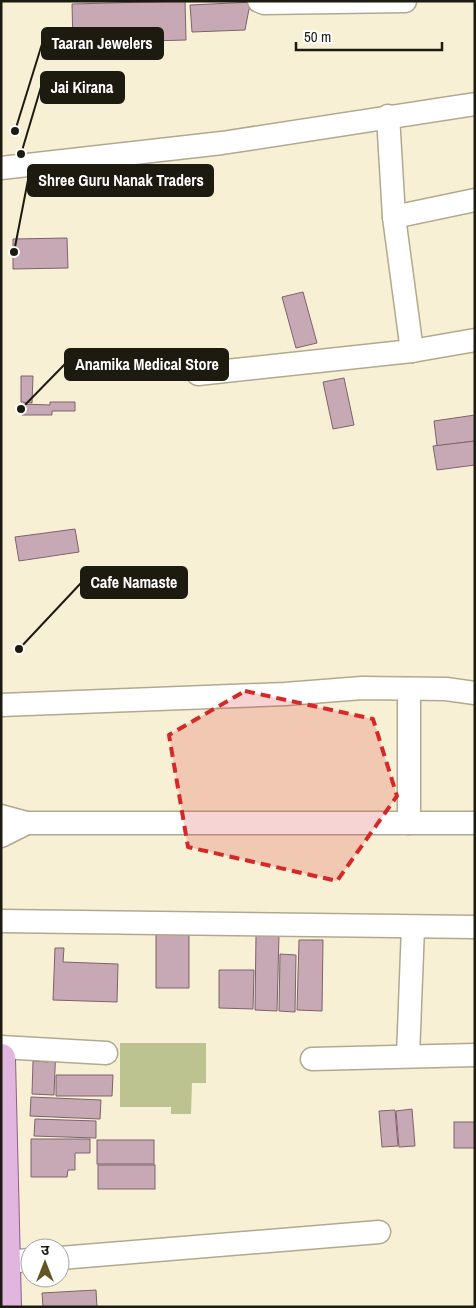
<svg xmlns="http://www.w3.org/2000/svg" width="476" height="1308" font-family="'Archivo Narrow','Noto Sans Devanagari',sans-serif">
  <rect width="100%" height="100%" fill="#f8f0d5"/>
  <polygon fill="#bcc391" points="120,1043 206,1043 206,1083 192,1083 191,1114 171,1114 171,1107 120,1107"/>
  <g fill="#c6a9b4" stroke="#7d626c">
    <polygon points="185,1 186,40 73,43 72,4"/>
    <polygon points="253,2 253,9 249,9 245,30 192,32 190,5"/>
    <polygon points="67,238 68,268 13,269 13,239"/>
    <polygon points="303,292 317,343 296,348 282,297"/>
    <polygon points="21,376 33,376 32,403 21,402"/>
    <polygon points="344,378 354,425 333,429 323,382"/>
    <polygon points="50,402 75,402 75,411 52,411 52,415 22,415 22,404 50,405"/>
    <polygon points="475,415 475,441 437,446 434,421"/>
    <polygon points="475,441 475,465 437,470 433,446"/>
    <polygon points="75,529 79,552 19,561 15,537"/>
    <polygon points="156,934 189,935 189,988 156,988"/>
    <polygon points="256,935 279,935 277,1011 255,1010"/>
    <polygon points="299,940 323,940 322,1011 297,1010"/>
    <polygon points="55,948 64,948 63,962 118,964 117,1002 53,1000"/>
    <polygon points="280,954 296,955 295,1012 279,1011"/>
    <polygon points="219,970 254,970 253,1009 219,1008"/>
    <polygon points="48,1044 56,1044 54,1095 32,1094 33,1061 48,1062"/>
    <polygon points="56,1075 113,1075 112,1096 56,1096"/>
    <polygon points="31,1097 101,1100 100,1119 30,1116"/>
    <polygon points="412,1109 415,1146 399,1147 396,1111"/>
    <polygon points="395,1110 398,1146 382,1147 379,1111"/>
    <polygon points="35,1119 96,1121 96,1138 34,1136"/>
    <rect x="454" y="1122" width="21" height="26"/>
    <polygon points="31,1139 90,1139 90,1153 75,1153 75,1170 68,1170 67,1177 31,1177"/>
    <rect x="97" y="1140" width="57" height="24"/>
    <rect x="98" y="1165" width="57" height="24"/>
    <polygon points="96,1290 97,1307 43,1307 42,1293"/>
  </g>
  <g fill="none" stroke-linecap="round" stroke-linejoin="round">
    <defs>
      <g id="minor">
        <polyline points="259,1 264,3 405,1"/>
        <polyline points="388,116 394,217 412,351"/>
        <polyline points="1,168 222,143 475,104"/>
        <polyline points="394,217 475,200"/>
        <polyline points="198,374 412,351 475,340"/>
        <polyline points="409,689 409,823"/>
        <polyline points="1,705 285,694 362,688 446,689 475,693"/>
        <polyline points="1,816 27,823 475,823"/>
        <polyline points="1,836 27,823"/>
        <polyline points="1,921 475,927"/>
        <polyline points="1,1047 106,1053"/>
        <polyline points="408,1056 413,927"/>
        <polyline points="312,1059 475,1055"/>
        <polyline points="60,1258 379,1232"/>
        <polyline points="5,1262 30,1260"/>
      </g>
      <polyline id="major" points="1,1058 7,1307"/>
    </defs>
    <use href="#minor" stroke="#b1a98f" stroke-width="25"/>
    <use href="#major" stroke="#8e5f88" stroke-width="30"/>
    <use href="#minor" stroke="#fff" stroke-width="22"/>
    <use href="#major" stroke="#e0b5de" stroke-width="28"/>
  </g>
  <path fill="#d62828" fill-opacity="0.2" stroke="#d62828" stroke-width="4" stroke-dasharray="10 6" stroke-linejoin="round" d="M245,691l128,28 24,77 -60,85 -149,-34 -19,-112z"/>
  <path fill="none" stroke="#1d1a10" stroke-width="2" d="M15 131L42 44M21 154L41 87M14 252L28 180M21 409L65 364M19 649L81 583"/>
  <g fill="#1d1a10" stroke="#fff" stroke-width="2">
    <circle cx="15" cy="131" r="5"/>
    <circle cx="21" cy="154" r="5"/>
    <circle cx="14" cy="252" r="5"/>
    <circle cx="21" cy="409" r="5"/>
    <circle cx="19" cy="649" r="5"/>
  </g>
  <g fill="#1d1a10" stroke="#1d1a10" stroke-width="2">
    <rect x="42" y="28" width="121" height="31" rx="5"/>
    <rect x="41" y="72" width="83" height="31" rx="5"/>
    <rect x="28" y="165" width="185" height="31" rx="5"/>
    <rect x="65" y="349" width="163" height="31" rx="5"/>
    <rect x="81" y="567" width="106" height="31" rx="5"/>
  </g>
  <g font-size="16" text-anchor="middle" font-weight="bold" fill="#fff">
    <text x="102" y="49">Taaran Jewelers</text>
    <text x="82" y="93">Jai Kirana</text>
    <text x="121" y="186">Shree Guru Nanak Traders</text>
    <text x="147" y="370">Anamika Medical Store</text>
    <text x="134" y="588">Cafe Namaste</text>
  </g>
  <rect width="476" height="1308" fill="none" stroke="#1d1a10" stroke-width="5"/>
  <g transform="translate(45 1263)"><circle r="24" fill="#ffffff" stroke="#a5a39f"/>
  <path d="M0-4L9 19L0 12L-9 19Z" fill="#635623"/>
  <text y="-8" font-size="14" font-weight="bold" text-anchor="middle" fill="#1d1a10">उ</text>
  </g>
  <path d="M296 42v8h146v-8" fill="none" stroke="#1d1a10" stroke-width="2.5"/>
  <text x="304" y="42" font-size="15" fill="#1d1a10" stroke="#ffffff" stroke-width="4" paint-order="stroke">50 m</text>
</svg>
